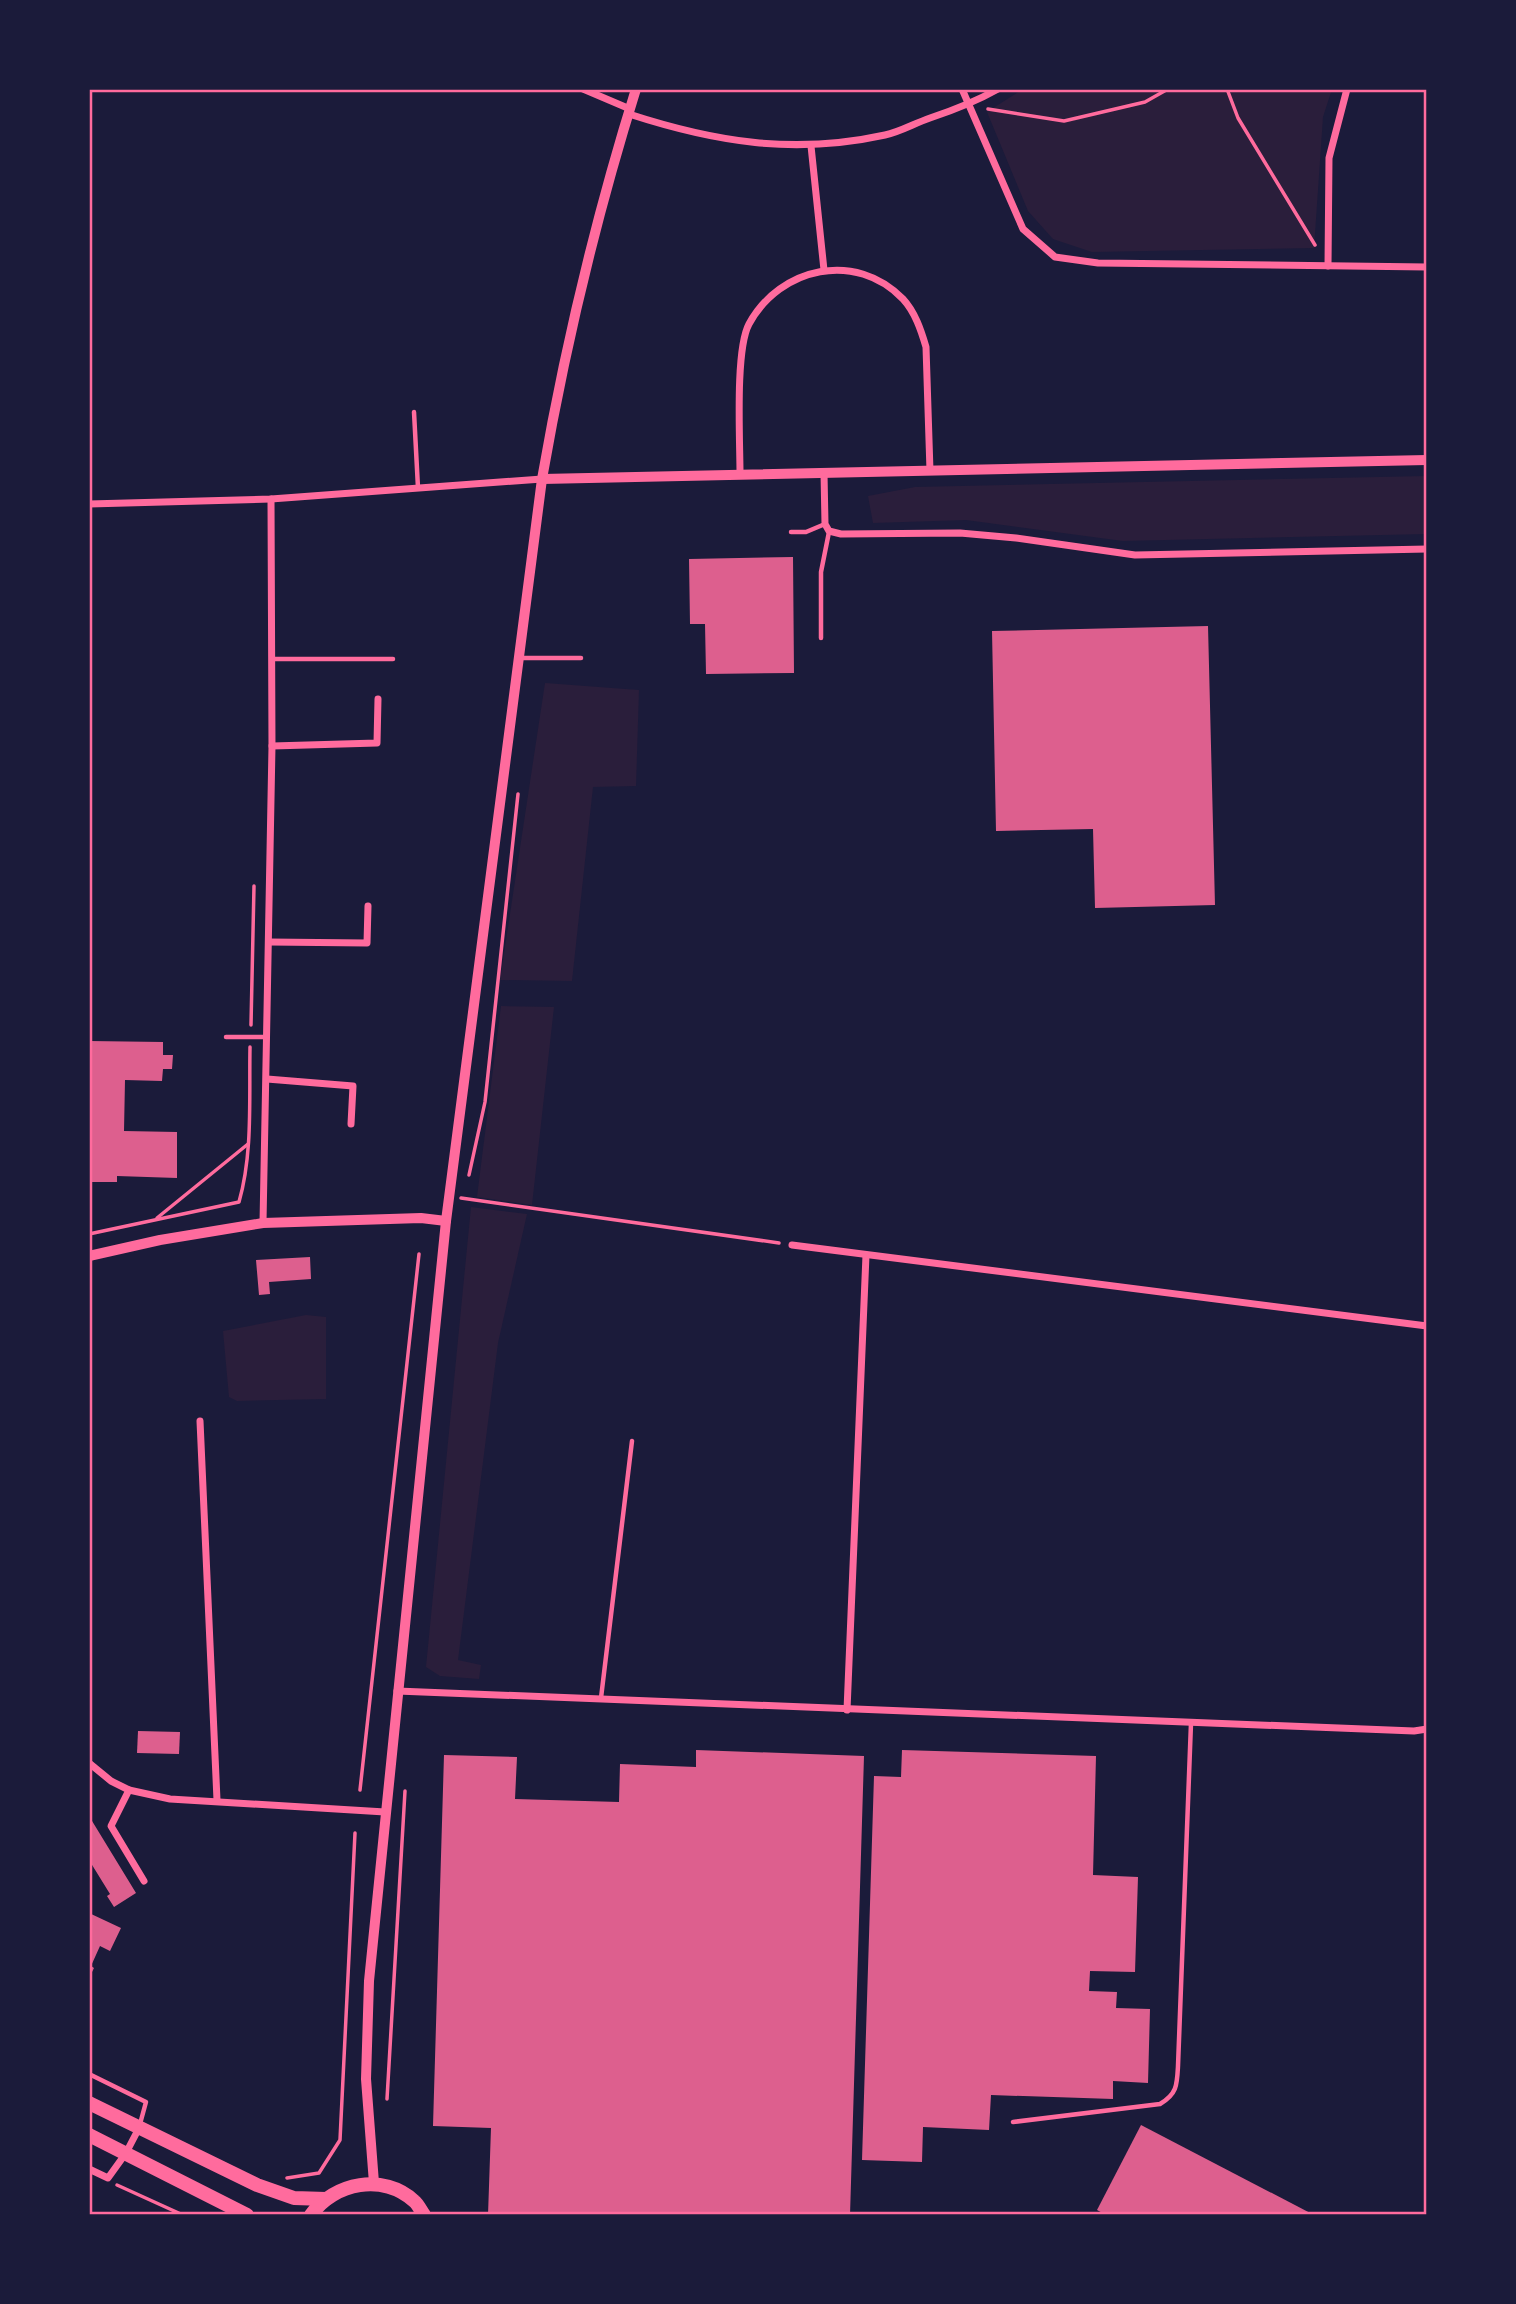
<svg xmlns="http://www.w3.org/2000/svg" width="1516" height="2304" font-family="'Varela Round',sans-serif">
  <rect width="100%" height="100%" fill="#1b1b3a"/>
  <g fill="#2a1e3b">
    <polygon points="1023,89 1332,89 1323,117 1314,248 1092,252 1053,239 1028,211 987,112"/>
    <polygon points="1427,476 1427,534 1123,541 966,520 873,523 868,496 915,487"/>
    <polygon points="545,683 639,690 636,786 593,787 572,981 500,980"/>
    <polygon points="501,1006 554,1007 532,1205 477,1197"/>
    <polygon points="471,1207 527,1214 498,1343 458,1660 481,1665 479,1679 440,1676 426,1667"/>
    <polygon points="306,1315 326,1317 326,1399 237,1401 229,1397 223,1331"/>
  </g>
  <g fill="#dd5f8e">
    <polygon points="793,557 794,673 706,674 705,624 690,624 689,559"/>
    <polygon points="1208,626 1215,905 1095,908 1093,829 996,831 992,631"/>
    <polygon points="89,1041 163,1042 163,1055 173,1055 172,1069 163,1069 162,1081 125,1080 124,1131 177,1132 177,1178 117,1176 117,1182 89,1182"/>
    <polygon points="310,1257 311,1279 269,1282 270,1294 259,1295 256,1260"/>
    <polygon points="138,1731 180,1732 179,1754 137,1753"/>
    <polygon points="696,1750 864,1756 850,2215 488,2215 491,2128 433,2126 444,1755 517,1757 515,1799 619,1802 620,1764 696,1767"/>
    <polygon points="902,1750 1096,1756 1093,1875 1138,1877 1135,1972 1090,1971 1089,1991 1117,1992 1116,2008 1150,2009 1148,2083 1113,2081 1113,2099 991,2095 989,2130 923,2127 922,2162 862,2160 874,1776 901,1777"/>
    <polygon points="89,1816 136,1893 114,1907 107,1896 110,1894 89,1860"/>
    <polygon points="89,1913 121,1928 110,1951 100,1946 91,1966 94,1968 89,1978"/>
    <polygon points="1141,2125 1314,2215 1106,2215 1097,2210"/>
  </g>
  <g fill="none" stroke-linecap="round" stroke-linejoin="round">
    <g stroke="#ff6b9d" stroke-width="3.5">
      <polyline points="1227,89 1238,118 1315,245"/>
      <polyline points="988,109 1064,121 1145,102 1168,89"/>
      <polyline points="251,1025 254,886"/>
      <polyline points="469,1175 485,1102 518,794"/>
      <polyline points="461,1198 779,1243"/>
      <polyline points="157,1218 248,1144"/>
      <path d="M89,1234l150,-32c14,-49 10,-104 11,-155"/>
      <polyline points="360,1790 419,1254"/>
      <polyline points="387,2099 405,1791"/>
      <polyline points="287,2178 319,2173 340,2140 355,1833"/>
      <polyline points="117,2185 183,2215"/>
    </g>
    <g stroke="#ff6b9d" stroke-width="4.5">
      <polyline points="414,412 418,488"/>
      <polyline points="791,532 806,532 825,524"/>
      <polyline points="821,638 821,572 829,532"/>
      <polyline points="520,658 581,658"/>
      <polyline points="272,659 393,659"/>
      <polyline points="226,1037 267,1037"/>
      <polyline points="601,1698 632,1441"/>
      <polyline points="89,2074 146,2102 140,2124"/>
      <path d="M1013,2122l147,-18c17,-10 17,-19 18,-38l13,-343"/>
    </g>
    <g stroke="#ff6b9d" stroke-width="7">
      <polyline points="583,89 630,109"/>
      <polyline points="962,89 1023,229 1055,257 1098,263 1427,267"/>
      <path d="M629,114c86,28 165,41 256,21 15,-3 30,-12 45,-17 24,-8 45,-16 68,-29"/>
      <polyline points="811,146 824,270"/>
      <polyline points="1328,266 1329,158 1347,89"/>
      <path d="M740,473c0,-33 -5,-123 9,-149 31,-57 107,-74 154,-25 12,13 18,31 23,48l4,124"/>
      <polyline points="824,473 825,524 829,531 841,534 960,533 1016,538 1135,555 1427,549"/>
      <polyline points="89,504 271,499 542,479"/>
      <polyline points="272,746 377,743 378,699"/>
      <polyline points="269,942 367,943 368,906"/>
      <polyline points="267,1079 353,1086 351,1124"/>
      <polyline points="263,1223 272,746 271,499"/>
      <polyline points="792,1245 1427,1326"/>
      <polyline points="200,1421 217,1800"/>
      <polyline points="397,1691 1414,1731 1427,1729"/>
      <polyline points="847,1710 866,1255"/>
      <polyline points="89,1763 111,1781 129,1790 170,1799 385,1812"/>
      <polyline points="129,1790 111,1826 144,1881"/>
      <polyline points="89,2169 108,2178 126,2153 139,2128"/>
    </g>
    <g stroke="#ff6b9d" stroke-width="10">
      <polyline points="542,479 1427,460"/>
      <polyline points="89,1256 160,1240 263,1223 421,1218 446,1221"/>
      <path d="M374,2183l-8,-104 3,-98 77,-760 96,-742c23,-132 54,-262 94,-390"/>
    </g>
    <g stroke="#ff6b9d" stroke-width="14">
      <polyline points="89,2103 257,2185 294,2198 326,2199"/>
      <polyline points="89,2135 247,2215"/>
      <path d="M311,2215c23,-33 73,-42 103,-14 4,3 7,10 10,14"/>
    </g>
  </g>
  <rect width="1516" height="2304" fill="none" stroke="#1b1b3a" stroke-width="182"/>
  <rect x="91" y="91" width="1334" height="2122" fill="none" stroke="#ff6b9d" stroke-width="2.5"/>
</svg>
